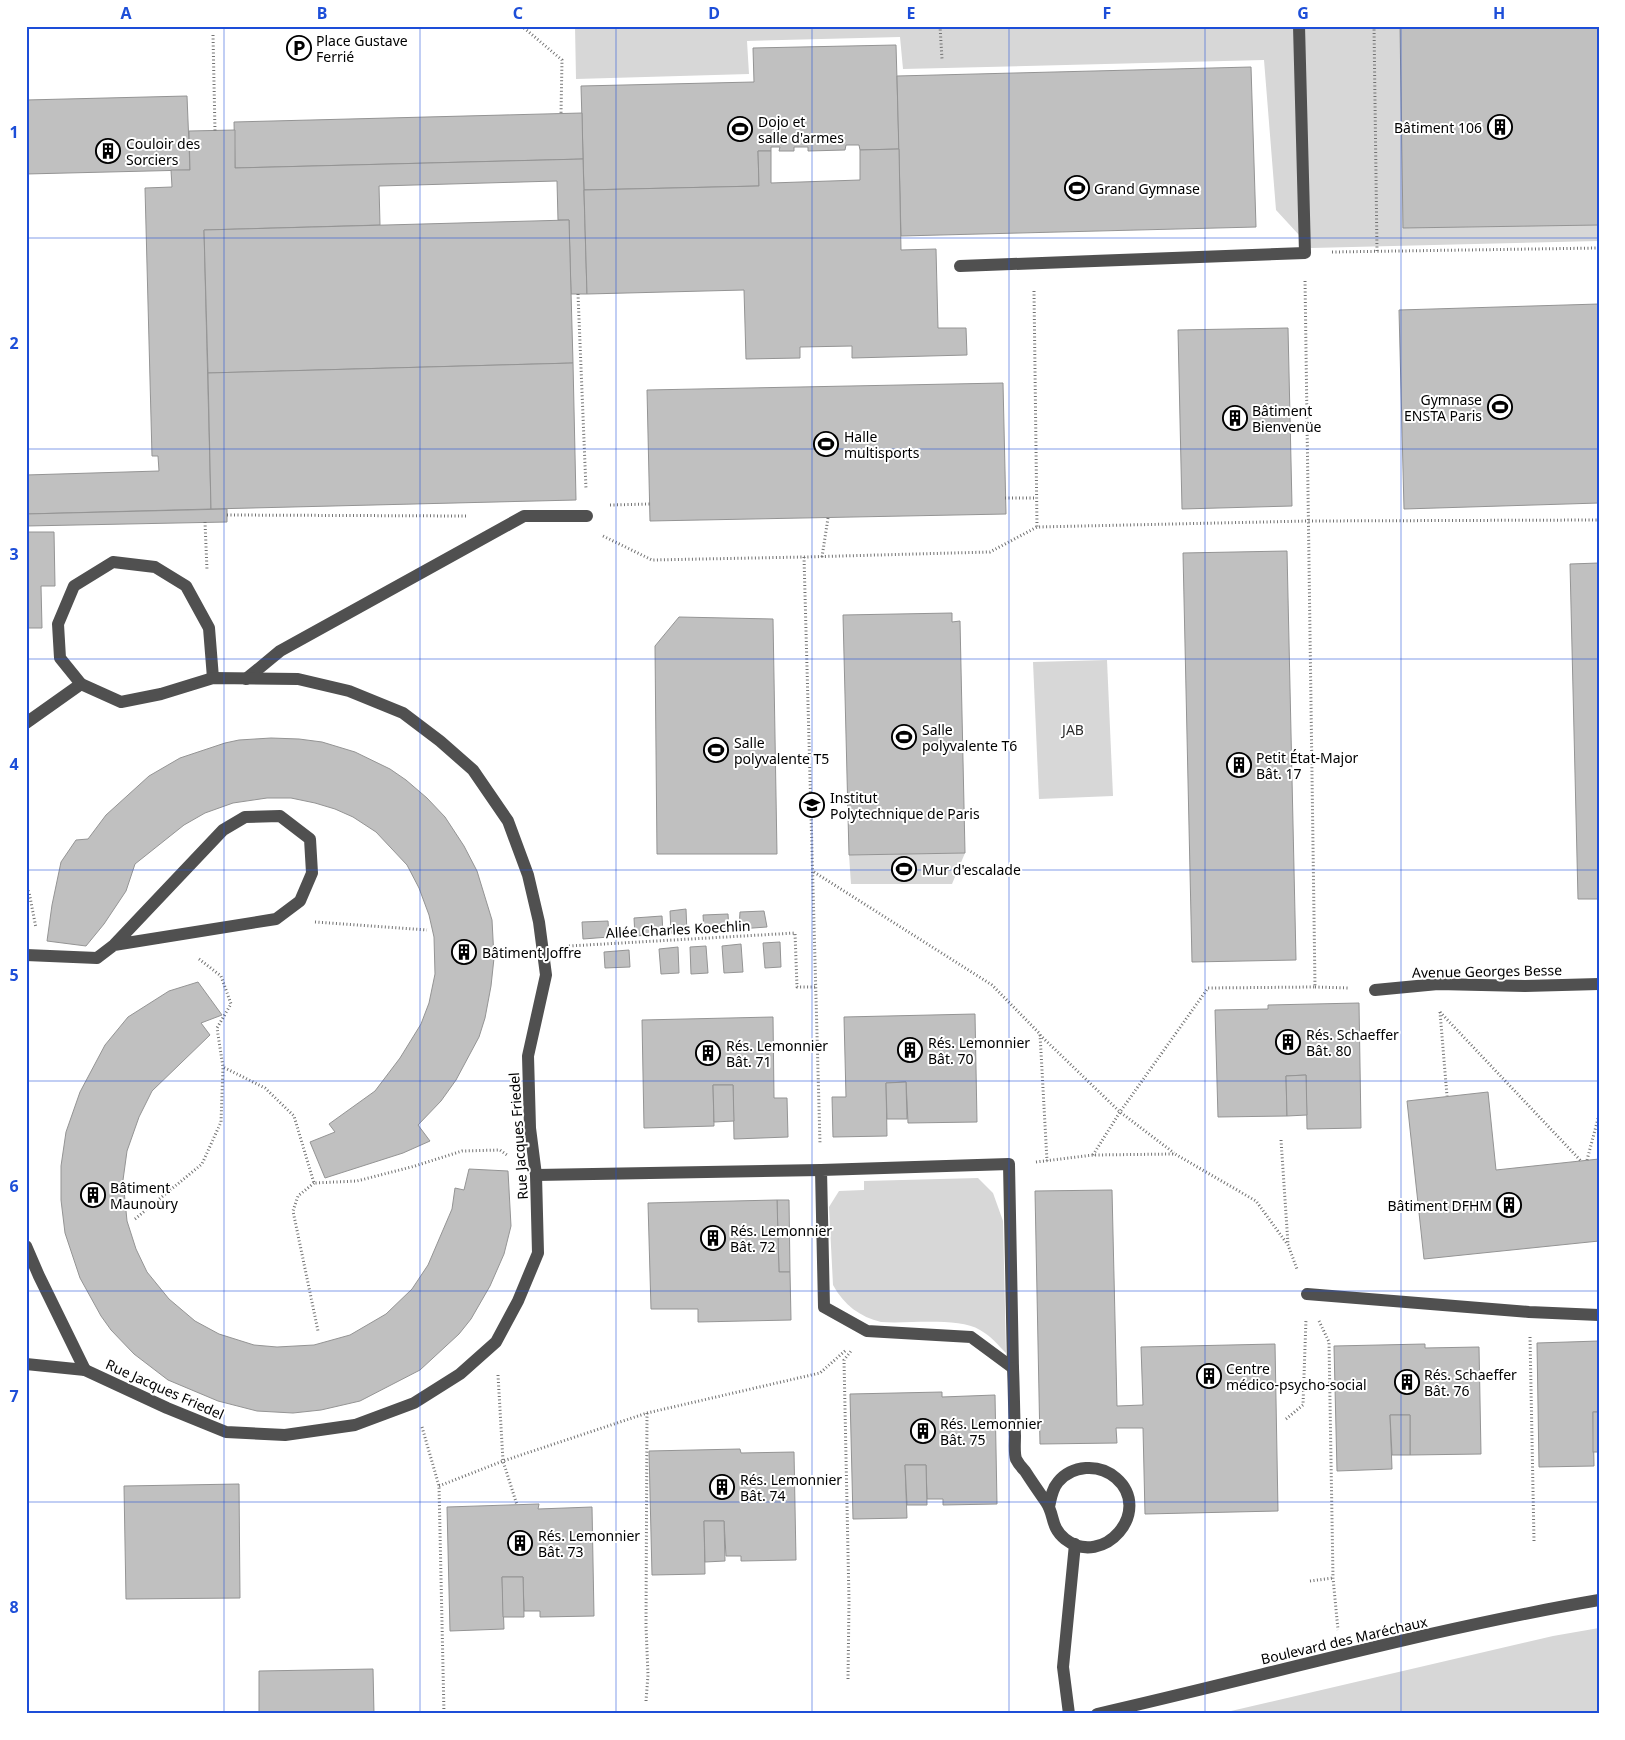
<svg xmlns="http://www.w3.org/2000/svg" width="1625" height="1740" font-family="'Noto Sans',sans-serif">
  <rect width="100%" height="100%" fill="#fff"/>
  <g fill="#d7d7d7">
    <polygon points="575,26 1599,26 1599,241 1311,248 1276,210 1264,60 903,69 900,37 747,41 749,74 576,79"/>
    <polygon points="1107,660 1113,796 1039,799 1033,662"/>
    <polygon points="965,853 952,884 851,884 849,855"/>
    <path d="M978,1178l15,15 10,28 3,132c-8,-8 -15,-17 -26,-23 -22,-13 -71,-6 -99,-8 -21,-5 -37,-17 -48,-37l-4,-78 10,-16 25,-1v-9z"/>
    <polygon points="1599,1628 1599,1714 1218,1714 1553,1636"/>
  </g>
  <g fill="#c0c0c0" stroke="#949494">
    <polygon points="1400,26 1599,26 1599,225 1403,228"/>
    <polygon points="896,45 899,149 860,150 859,145 846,145 845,150 808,151 808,147 794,147 794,151 779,151 780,147 771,147 771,151 758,151 759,186 584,190 581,86 754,82 753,48"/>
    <polygon points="1251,67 1256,227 901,236 897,76"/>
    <polygon points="187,96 190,170 26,174 26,100"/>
    <polygon points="582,113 583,159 235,168 234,122"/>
    <polygon points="235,130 235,168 583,159 587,294 571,294 569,220 558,220 557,181 379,186 380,225 204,230 211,509 26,514 26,475 159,471 158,456 152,456 145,188 172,187 171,170 190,170 189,131"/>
    <polygon points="899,149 901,250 936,249 938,328 966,328 967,355 852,358 852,346 800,347 800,358 746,359 744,290 587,294 584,190 759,186 758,151 771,151 771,183 860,180 860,150"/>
    <polygon points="569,220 573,363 208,373 204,230"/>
    <polygon points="1599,304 1599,503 1404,509 1399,310"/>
    <polygon points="1288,328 1292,506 1182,509 1178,330"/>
    <polygon points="573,363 576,500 211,509 208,373"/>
    <polygon points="1003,383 1006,514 650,521 647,390"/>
    <polygon points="227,509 227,522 26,526 26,514"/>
    <polygon points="26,532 54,532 55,586 41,586 42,628 26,628"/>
    <polygon points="1287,551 1296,960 1192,962 1183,553"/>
    <polygon points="1599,563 1599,899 1578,899 1570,564"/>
    <polygon points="952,613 952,622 960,621 965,853 849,855 843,615"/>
    <polygon points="679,617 773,619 777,854 657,854 655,646"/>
    <polygon points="271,738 299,739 322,742 355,752 390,769 406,780 427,798 445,817 464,846 477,871 492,920 494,958 491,986 485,1018 479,1037 456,1080 441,1101 418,1125 430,1141 403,1153 325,1178 310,1142 335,1132 329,1124 375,1091 400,1058 421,1024 429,1003 435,974 434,937 429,915 419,888 407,865 376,832 353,817 335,809 315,803 291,798 267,798 233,803 205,813 184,825 135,864 126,891 104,924 86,946 47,941 52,905 61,862 76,840 88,839 106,815 149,776 180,758 225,743 239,740"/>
    <polygon points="686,909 687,933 671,933 670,911"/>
    <polygon points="764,911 767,927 739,929 740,912"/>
    <polygon points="728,914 729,930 704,931 703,915"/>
    <polygon points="662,916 663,934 635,936 634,918"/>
    <polygon points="608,921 609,937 583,939 582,922"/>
    <polygon points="780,942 781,967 765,968 763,943"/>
    <polygon points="741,944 743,972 724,973 722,946"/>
    <polygon points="706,946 708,973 691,974 690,947"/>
    <polygon points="678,947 679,973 661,974 659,949"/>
    <polygon points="629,950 630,967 605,968 604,952"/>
    <polygon points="198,982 222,1015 201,1023 210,1035 152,1091 139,1117 127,1151 123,1180 127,1221 136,1249 147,1272 169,1299 195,1321 219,1334 254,1345 277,1347 314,1345 350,1335 386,1314 412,1289 428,1265 452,1209 455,1188 464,1190 469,1169 508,1171 511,1226 504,1254 490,1286 471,1319 459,1334 420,1370 360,1401 321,1410 293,1413 257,1411 218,1401 168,1380 134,1354 111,1330 101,1316 80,1278 65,1233 61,1200 61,1166 66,1132 80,1092 105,1045 128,1017 169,991"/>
    <polygon points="1359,1003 1361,1128 1307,1129 1306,1075 1286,1076 1287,1116 1218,1117 1215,1010 1268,1009 1268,1005"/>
    <polygon points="975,1014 977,1122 908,1123 906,1082 886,1083 887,1136 833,1137 832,1097 846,1097 844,1017"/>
    <polygon points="773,1017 774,1098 787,1098 788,1137 734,1139 733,1085 713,1085 714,1126 644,1128 642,1020"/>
    <polygon points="1306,1075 1307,1115 1287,1116 1286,1076"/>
    <polygon points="906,1082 907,1119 887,1119 886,1083"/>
    <polygon points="713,1085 733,1085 734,1121 714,1122"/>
    <polygon points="1488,1092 1496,1170 1599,1159 1599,1241 1424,1259 1407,1101"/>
    <polygon points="1112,1190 1117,1406 1143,1405 1141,1347 1275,1344 1278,1511 1145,1514 1143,1428 1116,1428 1117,1443 1040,1444 1035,1191"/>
    <polygon points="777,1200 789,1200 790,1272 779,1272"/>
    <polygon points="777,1200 779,1272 790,1272 791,1320 698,1322 698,1309 651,1309 648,1203"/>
    <polygon points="1599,1341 1599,1412 1593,1412 1594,1466 1539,1467 1537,1343"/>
    <polygon points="1425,1344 1425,1348 1479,1347 1481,1454 1410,1455 1410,1415 1390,1415 1392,1469 1337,1471 1334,1346"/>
    <polygon points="942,1392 942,1397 995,1395 997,1504 943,1505 943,1499 927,1499 926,1465 905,1465 907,1518 853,1519 850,1394"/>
    <rect x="1593" y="1412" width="6" height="40"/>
    <polygon points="1390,1415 1410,1415 1410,1455 1392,1455"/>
    <polygon points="740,1449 741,1453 794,1452 796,1560 741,1561 741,1556 726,1556 724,1521 704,1521 705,1574 652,1575 649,1451"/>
    <polygon points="905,1465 926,1465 927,1505 907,1505"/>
    <polygon points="239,1484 240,1598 126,1599 124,1486"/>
    <polygon points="539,1504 538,1509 592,1507 594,1616 540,1617 540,1611 524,1611 523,1577 502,1577 504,1629 450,1631 447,1507"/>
    <polygon points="704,1521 724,1521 725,1561 705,1562"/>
    <polygon points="502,1577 523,1577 524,1617 503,1617"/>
    <polygon points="373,1669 374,1714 259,1714 259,1671"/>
  </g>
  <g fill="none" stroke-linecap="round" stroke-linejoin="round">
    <g stroke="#727272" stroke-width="3" stroke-dasharray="1 2.5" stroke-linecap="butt">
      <polyline points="940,26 942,59"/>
      <polyline points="1374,26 1377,251"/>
      <polyline points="524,28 562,60 561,114"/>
      <polyline points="213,35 215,131"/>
      <polyline points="1332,252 1599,248"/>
      <polyline points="1034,291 1037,527"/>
      <polyline points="578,294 586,489"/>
      <polyline points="1005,498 1036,498"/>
      <polyline points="610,505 650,504"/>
      <polyline points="227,515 466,516"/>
      <polyline points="205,522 207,570"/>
      <polyline points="603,536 652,560 804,557 990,552 1037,527 1308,521 1599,520"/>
      <polyline points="804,557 820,1144"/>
      <polyline points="822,557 828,518"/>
      <polyline points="814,872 992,985 1040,1034 1047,1161"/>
      <polyline points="26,888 29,892 36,928"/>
      <polyline points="315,922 427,930"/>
      <polyline points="569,946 795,933 797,987 816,987"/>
      <polyline points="199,959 221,976 231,1004 217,1028 223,1067 265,1088 294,1116 314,1183 357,1181 415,1166 462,1151 500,1150 507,1155"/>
      <polyline points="1315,987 1349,988"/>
      <polyline points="1440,1012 1581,1161"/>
      <polyline points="1440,1012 1447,1096"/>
      <polyline points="1040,1035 1120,1112 1174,1153"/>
      <polyline points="1281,1140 1288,1244"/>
      <polyline points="1093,1155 1120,1112 1208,988 1315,987 1305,279"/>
      <polyline points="1587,1160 1599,1115"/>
      <polyline points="1036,1162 1093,1155 1175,1154 1256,1201 1288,1245 1297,1269"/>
      <polyline points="314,1183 298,1196 293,1211 318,1331"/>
      <polyline points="135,1219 202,1164 221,1122 223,1067"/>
      <polyline points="1319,1321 1329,1342 1333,1578 1338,1630"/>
      <polyline points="1530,1337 1534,1541"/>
      <polyline points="498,1375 503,1461 517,1505"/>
      <polyline points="1286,1419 1303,1405 1306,1319"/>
      <polyline points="422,1427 439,1486 444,1714"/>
      <polyline points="439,1486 503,1461 647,1413 820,1373 846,1350"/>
      <polyline points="1310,1581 1333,1578"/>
      <polyline points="848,1679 849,1601 844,1360 851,1351"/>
      <polyline points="646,1701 648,1675 646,1626 647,1413"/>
    </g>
    <g stroke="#505050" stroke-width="12">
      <polyline points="960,266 1305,253 1299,26"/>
      <polyline points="246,679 280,651 524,516 587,516"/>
      <polyline points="81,684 60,658 58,624 74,586 113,562 155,567 186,586 209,628 213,678"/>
      <polyline points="26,723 81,684 121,702 161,694 213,678 298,679 349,691 403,713 440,741 473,770 508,821 528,875 539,922 546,975 528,1056 530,1128 536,1175 538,1253 518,1301 496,1342 460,1374 414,1403 355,1425 285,1435 226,1432 167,1408 85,1370 26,1364"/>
      <polyline points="26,955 97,958 114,945 223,830 245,817 280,816 310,839 312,873 300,901 276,919 114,945"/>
      <polyline points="1375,990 1438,984 1525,986 1599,984"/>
      <polygon points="1009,1164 1013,1368 971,1337 867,1331 824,1307 821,1170"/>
      <polyline points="536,1175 821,1170"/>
      <polyline points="26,1246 39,1276 85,1370"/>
      <polyline points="1307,1294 1529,1312 1599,1315"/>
      <path d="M1013,1368c1,23 1,45 2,68 0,7 -1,17 1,23 2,4 6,9 9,12 7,11 14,21 21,31 9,13 4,25 19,37 38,30 89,-28 51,-61 -17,-15 -44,-13 -58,4 -6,7 -7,16 -9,25"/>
      <polyline points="1069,1714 1063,1667 1075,1544"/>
      <path d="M1097,1714c167,-38 333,-85 502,-114"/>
    </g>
  </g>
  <path fill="none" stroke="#1d4ed8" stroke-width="1" stroke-opacity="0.55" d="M224,26v1688M420,26v1688M616,26v1688M812,26v1688M1009,26v1688M1205,26v1688M1401,26v1688M26,238h1573M26,449h1573M26,659h1573M26,870h1573M26,1081h1573M26,1291h1573M26,1502h1573"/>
  <defs>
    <symbol id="parking-ring" viewBox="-11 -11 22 22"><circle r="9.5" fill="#fff" stroke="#000" stroke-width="1.5"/><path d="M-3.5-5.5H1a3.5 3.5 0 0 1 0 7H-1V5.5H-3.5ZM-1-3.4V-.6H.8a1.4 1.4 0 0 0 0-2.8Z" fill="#000"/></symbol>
    <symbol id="building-ring" viewBox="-11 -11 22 22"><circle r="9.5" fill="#fff" stroke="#000" stroke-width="1.5"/><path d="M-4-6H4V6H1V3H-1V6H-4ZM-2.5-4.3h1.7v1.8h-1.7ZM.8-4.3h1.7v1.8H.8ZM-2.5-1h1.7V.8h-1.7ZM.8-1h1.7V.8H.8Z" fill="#000"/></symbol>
    <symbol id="stadium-ring" viewBox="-11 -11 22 22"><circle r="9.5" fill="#fff" stroke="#000" stroke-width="1.5"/><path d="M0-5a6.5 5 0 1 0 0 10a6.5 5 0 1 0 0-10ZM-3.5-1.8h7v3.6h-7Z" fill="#000"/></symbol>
    <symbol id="university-ring" viewBox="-11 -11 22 22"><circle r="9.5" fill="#fff" stroke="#000" stroke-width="1.5"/><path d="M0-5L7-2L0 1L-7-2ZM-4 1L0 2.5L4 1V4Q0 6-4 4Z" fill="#000"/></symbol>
  </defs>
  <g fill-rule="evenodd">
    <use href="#parking-ring" x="285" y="34" width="28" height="28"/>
    <use href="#building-ring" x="1486" y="113" width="28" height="28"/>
    <use href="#stadium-ring" x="726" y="115" width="28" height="28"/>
    <use href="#building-ring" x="94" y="137" width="28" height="28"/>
    <use href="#stadium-ring" x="1063" y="174" width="28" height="28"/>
    <use href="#stadium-ring" x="1486" y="393" width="28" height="28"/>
    <use href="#building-ring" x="1221" y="404" width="28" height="28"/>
    <use href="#stadium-ring" x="812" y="430" width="28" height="28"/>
    <use href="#stadium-ring" x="890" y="723" width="28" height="28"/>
    <use href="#stadium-ring" x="702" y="736" width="28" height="28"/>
    <use href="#building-ring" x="1225" y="751" width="28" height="28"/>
    <use href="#university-ring" x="798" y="791" width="28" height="28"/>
    <use href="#stadium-ring" x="890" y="855" width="28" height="28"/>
    <use href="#building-ring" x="450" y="938" width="28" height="28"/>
    <use href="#building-ring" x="1274" y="1028" width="28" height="28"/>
    <use href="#building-ring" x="896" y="1036" width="28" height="28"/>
    <use href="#building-ring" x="694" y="1039" width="28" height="28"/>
    <use href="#building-ring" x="79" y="1181" width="28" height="28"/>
    <use href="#building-ring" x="1495" y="1191" width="28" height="28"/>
    <use href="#building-ring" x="699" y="1224" width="28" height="28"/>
    <use href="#building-ring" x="1195" y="1362" width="28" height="28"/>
    <use href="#building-ring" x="1393" y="1368" width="28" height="28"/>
    <use href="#building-ring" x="909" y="1417" width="28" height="28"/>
    <use href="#building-ring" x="708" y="1473" width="28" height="28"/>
    <use href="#building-ring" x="506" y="1529" width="28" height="28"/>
  </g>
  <g text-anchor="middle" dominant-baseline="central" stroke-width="4" stroke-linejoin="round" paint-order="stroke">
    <g font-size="14" fill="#000" stroke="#fff" text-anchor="start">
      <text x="316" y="40">Place Gustave<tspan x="316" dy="16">Ferrié</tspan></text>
      <text x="758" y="121">Dojo et<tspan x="758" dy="16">salle d'armes</tspan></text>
      <text x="1482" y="127" text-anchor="end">Bâtiment 106</text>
      <text x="126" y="143">Couloir des<tspan x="126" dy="16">Sorciers</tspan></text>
      <text x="1094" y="188">Grand Gymnase</text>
      <text x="1482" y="399" text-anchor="end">Gymnase<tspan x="1482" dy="16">ENSTA Paris</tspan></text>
      <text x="1252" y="410">Bâtiment<tspan x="1252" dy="16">Bienvenüe</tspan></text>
      <text x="844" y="436">Halle<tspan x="844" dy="16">multisports</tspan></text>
      <text x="922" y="729">Salle<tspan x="922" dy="16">polyvalente T6</tspan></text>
      <text x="734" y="742">Salle<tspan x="734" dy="16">polyvalente T5</tspan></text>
      <text x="1256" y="757">Petit État-Major<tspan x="1256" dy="16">Bât. 17</tspan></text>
      <text x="830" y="797">Institut<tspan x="830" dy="16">Polytechnique de Paris</tspan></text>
      <text x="922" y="869">Mur d'escalade</text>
      <text x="482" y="952">Bâtiment Joffre</text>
      <text x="1306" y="1034">Rés. Schaeffer<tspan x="1306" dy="16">Bât. 80</tspan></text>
      <text x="928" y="1042">Rés. Lemonnier<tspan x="928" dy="16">Bât. 70</tspan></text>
      <text x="726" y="1045">Rés. Lemonnier<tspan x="726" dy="16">Bât. 71</tspan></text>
      <text x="110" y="1187">Bâtiment<tspan x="110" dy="16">Maunoury</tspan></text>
      <text x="1492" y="1205" text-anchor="end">Bâtiment DFHM</text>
      <text x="730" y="1230">Rés. Lemonnier<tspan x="730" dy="16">Bât. 72</tspan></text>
      <text x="1226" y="1368">Centre<tspan x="1226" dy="16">médico-psycho-social</tspan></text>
      <text x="1424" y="1374">Rés. Schaeffer<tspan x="1424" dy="16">Bât. 76</tspan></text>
      <text x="940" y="1423">Rés. Lemonnier<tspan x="940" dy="16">Bât. 75</tspan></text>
      <text x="740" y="1479">Rés. Lemonnier<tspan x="740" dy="16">Bât. 74</tspan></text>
      <text x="538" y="1535">Rés. Lemonnier<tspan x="538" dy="16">Bât. 73</tspan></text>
    </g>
    <g font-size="14" fill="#2e2e2e" stroke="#fff">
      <text x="1073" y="729">JAB</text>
    </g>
    <g font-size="14" fill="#000" stroke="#fff">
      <text transform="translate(678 929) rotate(-3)">Allée Charles Koechlin</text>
      <text transform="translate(1487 971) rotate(-1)">Avenue Georges Besse</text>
      <text transform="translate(518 1136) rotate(-94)">Rue Jacques Friedel</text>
      <text transform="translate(165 1389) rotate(24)">Rue Jacques Friedel</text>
      <text transform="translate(1344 1640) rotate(-13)">Boulevard des Maréchaux</text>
    </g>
  </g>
  <rect width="1625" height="1740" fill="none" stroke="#ffffff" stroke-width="55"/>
  <rect x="28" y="28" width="1570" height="1684" fill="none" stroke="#1d4ed8" stroke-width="2"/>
  <g font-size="16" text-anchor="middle" font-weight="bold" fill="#1d4ed8">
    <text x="126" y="19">A</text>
    <text x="322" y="19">B</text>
    <text x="518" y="19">C</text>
    <text x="714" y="19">D</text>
    <text x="911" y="19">E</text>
    <text x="1107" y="19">F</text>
    <text x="1303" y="19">G</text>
    <text x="1499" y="19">H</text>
    <text x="14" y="138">1</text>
    <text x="14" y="349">2</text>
    <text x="14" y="560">3</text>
    <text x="14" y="770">4</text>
    <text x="14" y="981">5</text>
    <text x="14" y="1192">6</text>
    <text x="14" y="1402">7</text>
    <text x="14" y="1613">8</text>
  </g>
</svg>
